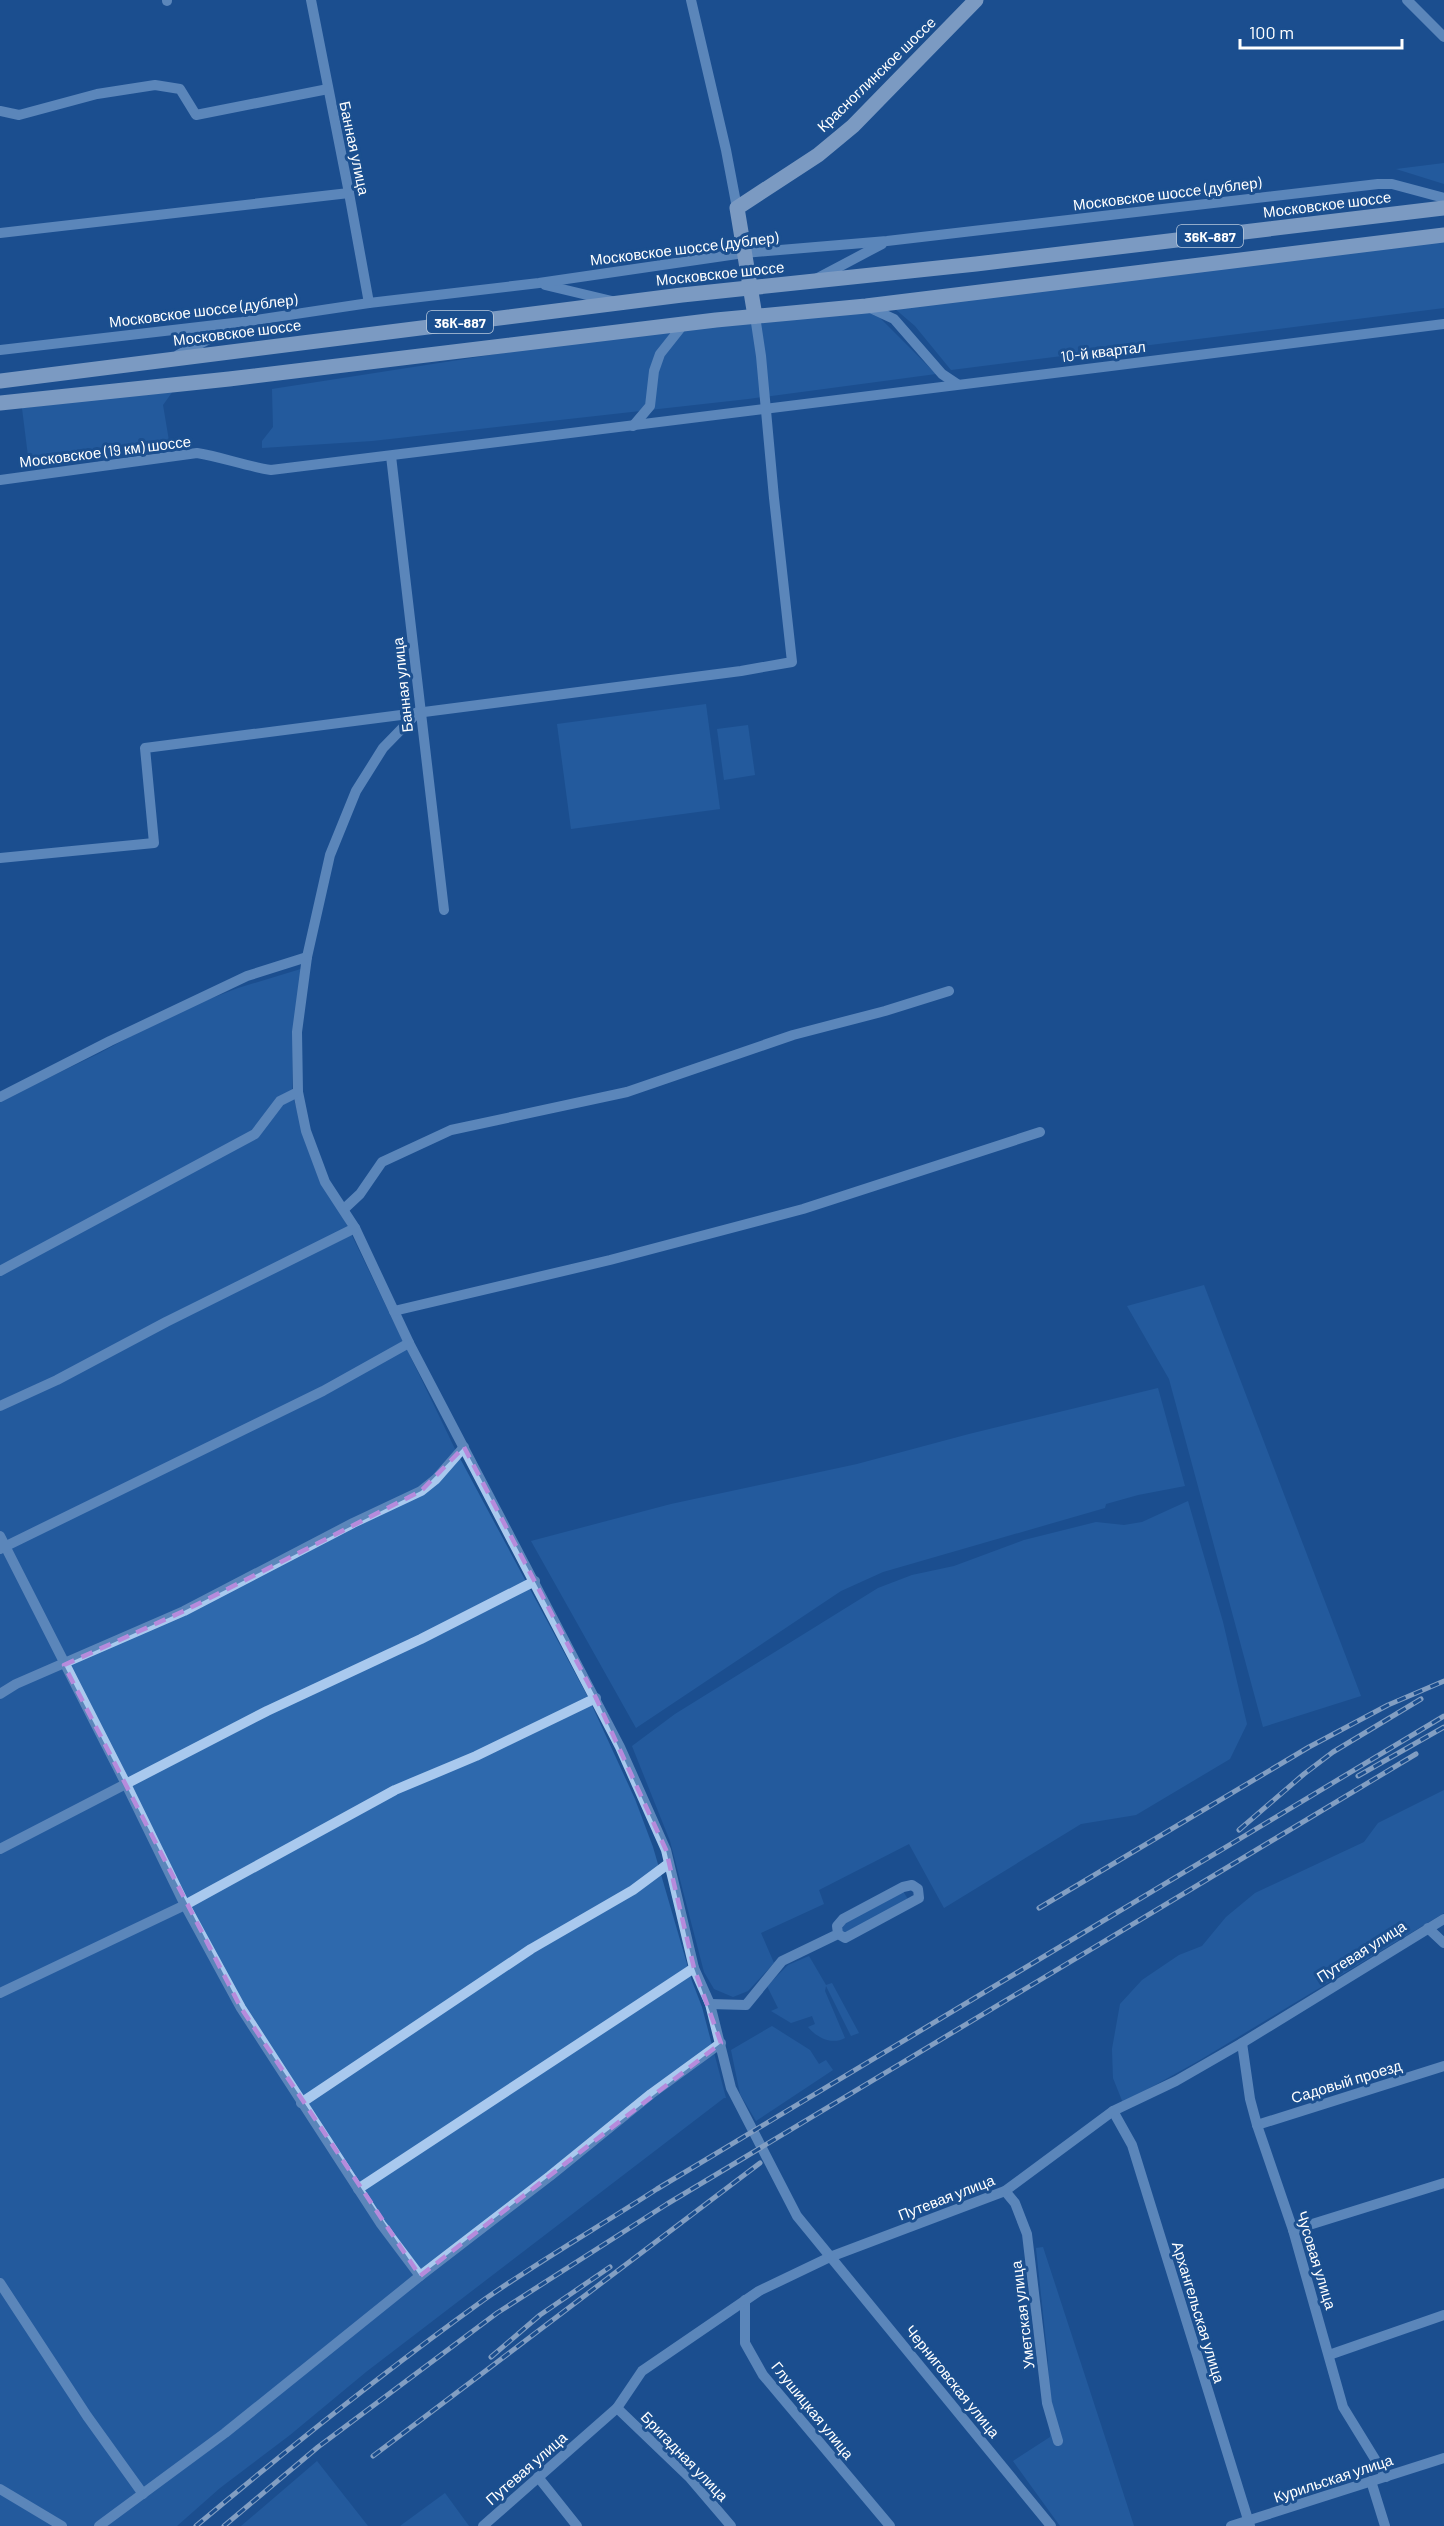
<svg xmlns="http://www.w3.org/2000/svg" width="1444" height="2526" font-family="Barlow,sans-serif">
  <rect width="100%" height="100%" fill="#1b4f8f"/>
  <g fill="#2e69ad">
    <polygon points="1444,163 1444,184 1396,169"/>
    <polygon points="1444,235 1444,308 951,370 915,326 887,302"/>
    <polygon points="856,307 880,318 936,374 748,399 372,441 262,448 262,441 273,427 272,389 683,325"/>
    <polygon points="173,391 163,405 169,441 28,456 22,408"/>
    <polygon points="706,704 720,809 571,829 557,724"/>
    <polygon points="748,725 755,775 724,780 717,729"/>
    <polygon points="304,968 293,1030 292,1095 314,1157 455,1449 589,1699 635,1799 653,1847 692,1981 702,2007 726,2098 724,2098 366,2372 290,2435 220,2488 177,2526 0,2526 0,1101 98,1054 176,1012 238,988"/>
    <polygon points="1204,1285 1361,1696 1263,1727 1169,1379 1127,1306"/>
    <polygon points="1158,1388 1185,1486 1138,1495 1106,1504 1105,1508 883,1572 841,1591 636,1728 531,1541 671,1504 857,1464 969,1434"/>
    <polygon points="1188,1501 1223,1622 1247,1724 1230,1759 1136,1815 1081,1824 944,1908 909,1844 819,1890 824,1904 761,1933 774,1963 748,1991 733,1997 714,1989 704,1972 670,1841 632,1746 675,1714 878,1588 912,1575 954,1566 1024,1540 1096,1522 1124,1525 1142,1522"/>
    <polygon points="1444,1790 1444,1913 1200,2060 1123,2103 1113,2078 1112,2049 1120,2004 1142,1980 1179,1955 1202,1946 1226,1917 1255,1893 1364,1842 1378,1823"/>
    <polygon points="903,1891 909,1901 844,1933 841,1930 847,1921"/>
    <path d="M809,1956l17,29 6,-2 27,50 -8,3 -25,-50 -1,5 20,47c-13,7 -28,0 -37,-11l7,-3 -3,-8 -21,7 -20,-12 7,-3 -11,-22 21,-21z"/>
    <polygon points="772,2026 810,2050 819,2064 826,2060 833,2070 756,2121 740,2094 731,2050"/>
    <polygon points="1043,2247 1134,2526 1060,2526 1013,2461 1050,2437 1048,2360 1036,2248"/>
    <polygon points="317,2461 368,2526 241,2526"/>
    <polygon points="445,2493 469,2526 400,2526"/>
  </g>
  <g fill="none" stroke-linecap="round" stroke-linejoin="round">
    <g stroke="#a9c9ee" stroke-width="10">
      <polyline points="167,0 167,1"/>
      <polyline points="311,0 349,193 369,303"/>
      <polyline points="691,0 726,150 737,208"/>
      <polyline points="1407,0 1444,37"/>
      <polyline points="0,111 19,115 97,94 155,85 180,89 196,115 328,89"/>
      <polyline points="0,233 349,193"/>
      <polyline points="816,279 882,244"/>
      <polyline points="545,285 612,301"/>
      <polyline points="868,307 894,319 942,374 957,384"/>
      <polyline points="0,350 242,322 369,303 539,283 744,253 887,241 1378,184 1392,184 1444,198"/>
      <polyline points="178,355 236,325"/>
      <polyline points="633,426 650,406 654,371 660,354 683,325"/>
      <polyline points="391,456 444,910"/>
      <path d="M0,480l197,-27c25,4 48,13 74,17 391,-46 782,-97 1173,-146"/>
      <polyline points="419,711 383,748 356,791 330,855 307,957 297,1032 298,1092 306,1131 325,1182 355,1228 409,1343 620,1747 666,1850 694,1968 710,2004 731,2088 797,2216 1051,2526"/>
      <polyline points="0,858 154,843 145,748 741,671 792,662 774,498 761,356 755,316"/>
      <polyline points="0,1097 110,1041 247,976 307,957"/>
      <polyline points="344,1209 360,1194 382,1162 451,1130 627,1092 793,1035 885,1011 949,991"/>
      <polyline points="0,1271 255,1134 280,1101 298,1092"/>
      <polyline points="394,1311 610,1260 803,1209 1040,1132"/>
      <polyline points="0,1406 57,1380 166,1322 355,1228"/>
      <polyline points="0,1536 126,1784 185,1905 241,2008 381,2224 420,2276"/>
      <polyline points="0,1549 323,1391 409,1343"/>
      <polyline points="0,1694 16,1684 184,1611 353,1523 421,1491 436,1479 464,1447"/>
      <polyline points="0,1849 267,1711 421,1639 535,1581"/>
      <polyline points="1428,1928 1444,1943"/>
      <polyline points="0,1993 185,1905 395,1790 476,1756 596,1698"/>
      <polyline points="710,2004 746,2005 782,1961 838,1934 845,1938 919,1898 918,1889 912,1885 903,1887 843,1919 837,1926 838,1934"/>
      <polyline points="1242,2043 1250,2099 1257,2125 1293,2230 1343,2407 1386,2477"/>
      <polyline points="301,2103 531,1949 633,1890 668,1864"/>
      <polyline points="1113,2111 1132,2145 1250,2526"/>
      <polyline points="1257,2125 1444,2066"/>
      <polyline points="358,2189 694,1968"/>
      <polyline points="1005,2191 1015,2203 1027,2234 1047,2403 1058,2441"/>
      <polyline points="1293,2230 1444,2183"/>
      <polyline points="0,2283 87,2416 143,2494"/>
      <polyline points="745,2300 745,2343 763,2375 890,2526"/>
      <polyline points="1329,2355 1444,2315"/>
      <polyline points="617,2408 690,2478 731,2526"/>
      <polyline points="538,2477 577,2526"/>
      <polyline points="1371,2481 1385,2526"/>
      <polyline points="0,2489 62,2526"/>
      <polyline points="99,2526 225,2433 420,2276 550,2176 651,2094 721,2043"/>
      <polyline points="483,2526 617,2408 642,2371 759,2291 830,2257 1005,2191 1113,2111 1176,2081 1242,2043 1444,1919"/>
      <polyline points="1231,2526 1444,2458"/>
    </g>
    <g stroke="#f0f6ff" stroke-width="15">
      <polyline points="755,316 737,208 818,155 853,126 976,0"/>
      <polyline points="0,381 682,295 976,264 1444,208"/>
      <polyline points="0,403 229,379 716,320 866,306 1444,235"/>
    </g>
    <defs>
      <g id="rail">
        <polyline points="1358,1776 1444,1727"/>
        <polyline points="1239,1830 1304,1774 1333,1752 1421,1699"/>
        <polyline points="1039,1908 1309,1747 1388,1705 1444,1681"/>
        <polyline points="491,2357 540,2315 610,2267"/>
        <polyline points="373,2456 760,2163"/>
        <path d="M196,2526c94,-79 189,-155 289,-227 56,-39 115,-73 172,-110l787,-473"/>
        <polyline points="224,2526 318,2447 497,2313 667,2204 1416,1754"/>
      </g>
    </defs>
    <use href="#rail" stroke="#fff" stroke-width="5"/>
    <use href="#rail" stroke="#1b4f8f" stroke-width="3" stroke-dasharray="9" stroke-linecap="butt"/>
  </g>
  <path d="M0 0H1444V2526H0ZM464,1447l132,251 70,152 28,118 27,75 -301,233 -179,-268 -177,-343 120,-54 237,-120z" fill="#1b4f8f" fill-opacity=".55" fill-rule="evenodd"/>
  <path fill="none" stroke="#b68bdc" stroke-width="4.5" stroke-dasharray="12 8" stroke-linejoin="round" d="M464,1447l132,251 70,152 28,118 27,75 -301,233 -179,-268 -177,-343 120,-54 237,-120z"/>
  <g text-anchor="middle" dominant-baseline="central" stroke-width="6" stroke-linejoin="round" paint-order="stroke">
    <g fill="#1b4f8f" stroke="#bbcadd" stroke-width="1.5">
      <rect x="1177" y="225" width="66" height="22" rx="4.5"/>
      <rect x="427" y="311" width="66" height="22" rx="4.5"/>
    </g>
    <g font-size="14" font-weight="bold" fill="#fff">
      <text x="1210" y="236">36К-887</text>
      <text x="460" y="322">36К-887</text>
    </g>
    <g font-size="15" fill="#fff" stroke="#1b4f8f">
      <text transform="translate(876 74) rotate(-44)">Красноглинское шоссе</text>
      <text transform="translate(355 148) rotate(78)">Банная улица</text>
      <text transform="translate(1167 193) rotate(-7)">Московское шоссе (дублер)</text>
      <text transform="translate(1327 204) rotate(-7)">Московское шоссе</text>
      <text transform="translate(684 248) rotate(-7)">Московское шоссе (дублер)</text>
      <text transform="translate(720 273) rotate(-6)">Московское шоссе</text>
      <text transform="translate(203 310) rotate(-7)">Московское шоссе (дублер)</text>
      <text transform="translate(237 332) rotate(-7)">Московское шоссе</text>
      <text transform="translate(1103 351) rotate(-7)">10-й квартал</text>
      <text transform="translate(105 451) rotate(-7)">Московское (19 км) шоссе</text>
      <text transform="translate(402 685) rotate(-96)">Банная улица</text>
      <text transform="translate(1361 1951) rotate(-32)">Путевая улица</text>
      <text transform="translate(1346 2081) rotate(-17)">Садовый проезд</text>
      <text transform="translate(946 2197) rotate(-21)">Путевая улица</text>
      <text transform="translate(1317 2260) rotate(73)">Чусовая улица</text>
      <text transform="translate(1199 2312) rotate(73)">Архангельская улица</text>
      <text transform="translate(1022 2315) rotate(-97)">Уметская улица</text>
      <text transform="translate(953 2381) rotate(51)">Черниговская улица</text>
      <text transform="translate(813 2410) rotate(51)">Глушицкая улица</text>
      <text transform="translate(685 2456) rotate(46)">Бригадная улица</text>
      <text transform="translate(526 2468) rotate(-41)">Путевая улица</text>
      <text transform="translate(1333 2478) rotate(-18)">Курильская улица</text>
    </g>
  </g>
  <path d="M1240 39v9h162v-9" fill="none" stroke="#ffffff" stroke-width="3"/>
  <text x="1249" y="39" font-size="18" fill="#ffffff" stroke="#1b4f8f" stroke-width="4.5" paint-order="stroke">100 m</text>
</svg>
